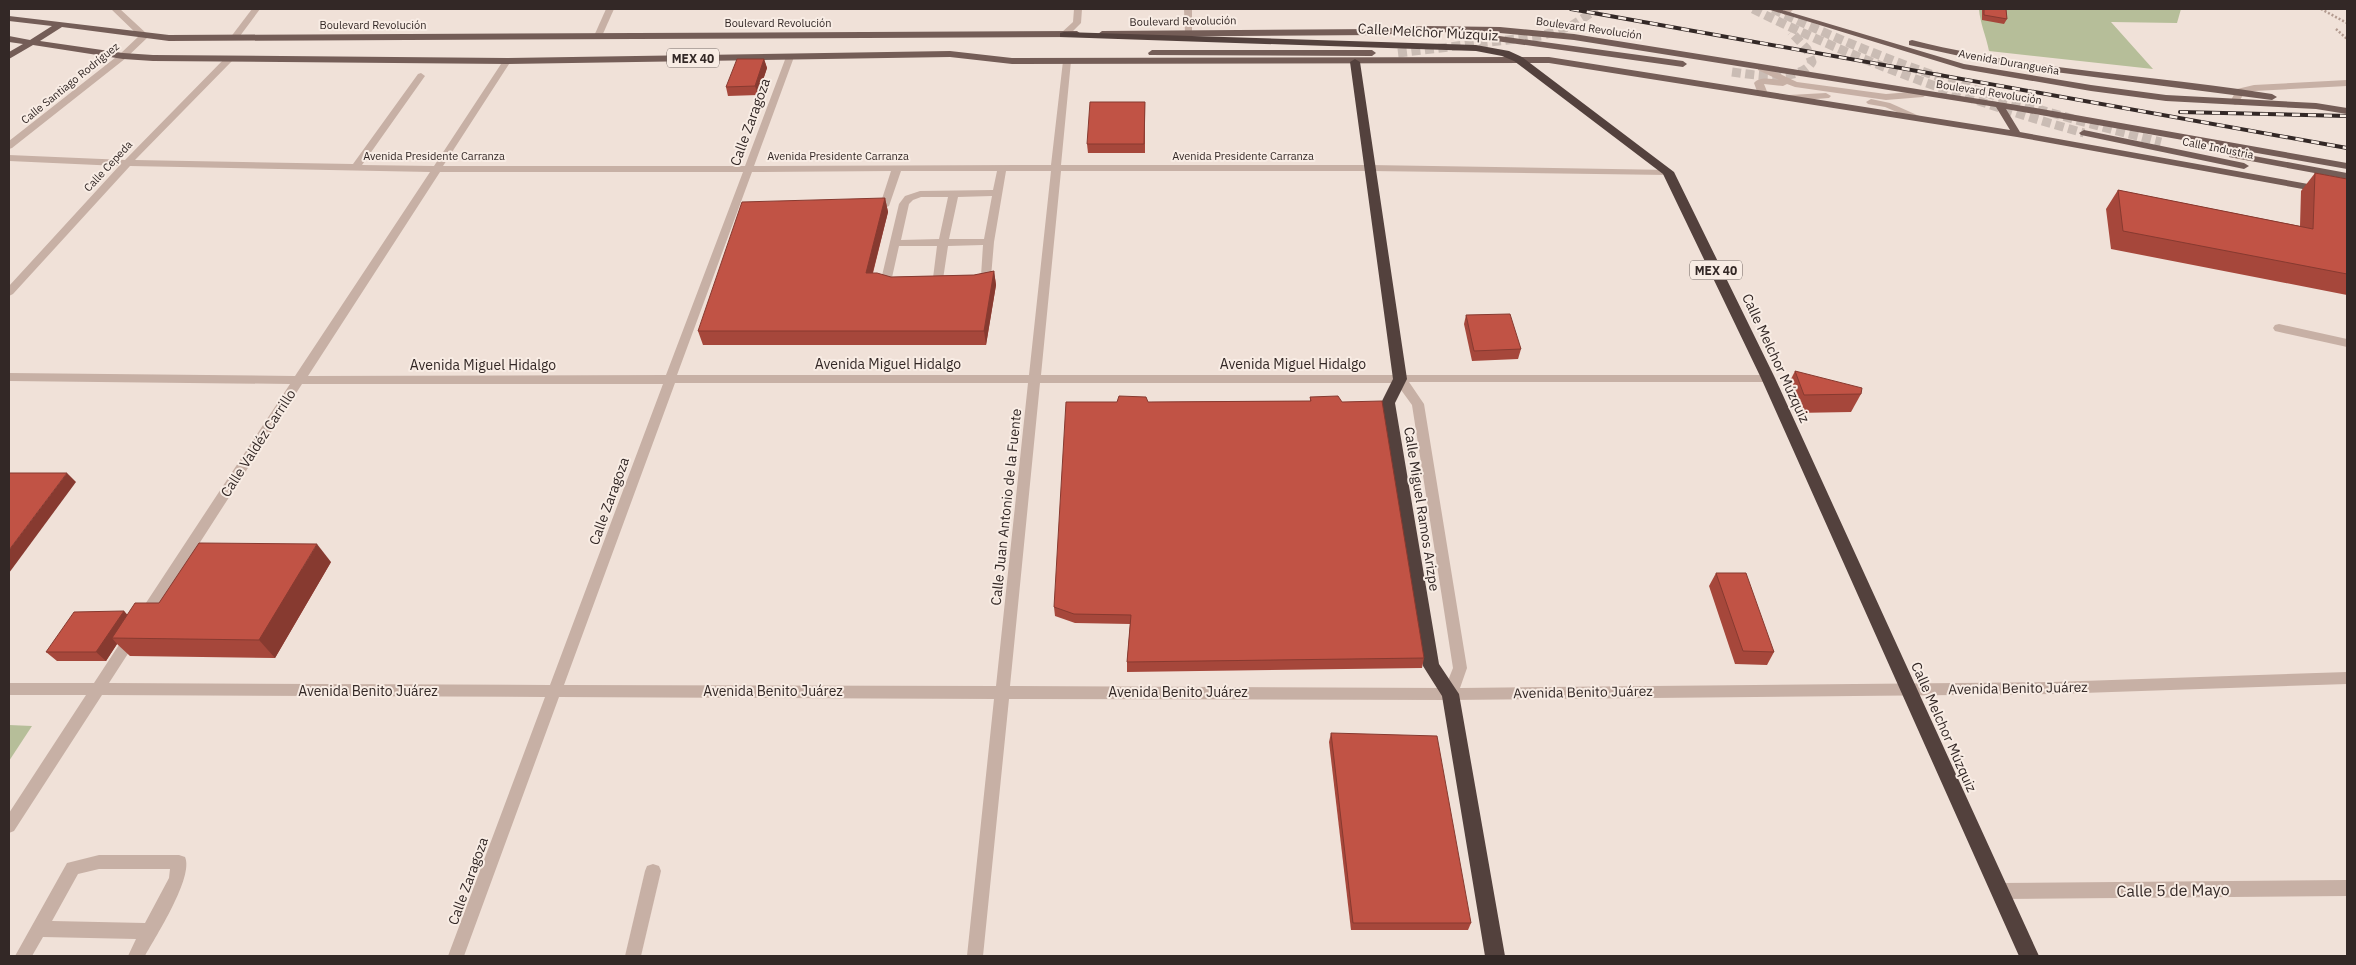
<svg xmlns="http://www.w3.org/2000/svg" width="2356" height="965" font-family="'IBM Plex Sans',sans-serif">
  <rect width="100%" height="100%" fill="#f0e1d8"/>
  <g fill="#b6be99">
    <path d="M1979,9h202l-4,14 -66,-1 42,47 -164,-18c-3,-15 -9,-28 -10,-42z"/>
    <polygon points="9,725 32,726 9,761"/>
  </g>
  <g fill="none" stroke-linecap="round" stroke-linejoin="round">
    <g stroke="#cabcb4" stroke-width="9" stroke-dasharray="9 4.5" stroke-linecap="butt">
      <path d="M1753,9c106,53 217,92 331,124"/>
      <path d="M1773,9c125,60 254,100 388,133"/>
      <polyline points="1398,53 1541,36 1571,26 1597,9"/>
      <path d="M1732,72c22,3 68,11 80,-10l-5,-13 -16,-17"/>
    </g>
    <g stroke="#b29a8f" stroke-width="2.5" stroke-dasharray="2 2" stroke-linecap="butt">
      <polyline points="2321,9 2347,23"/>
      <polyline points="2336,29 2347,39"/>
    </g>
    <g fill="#c7b0a5" fill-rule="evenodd">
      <polygon points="111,9 120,9 147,34 147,38 126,58 12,148 9,149 9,141 120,54 139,36"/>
      <polygon points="252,9 260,9 237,40 231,40 230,38"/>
      <polygon points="606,9 614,9 602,36 595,38 594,36"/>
      <polygon points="1074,9 1082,9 1081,23 1067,37 1061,37 1061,33 1073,22"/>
      <polygon points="1184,9 1192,9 1192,35 1185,33"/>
      <polygon points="1785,9 1794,9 1786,16 1782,13"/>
      <path d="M790,54l4,3 -40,109 297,-1 12,-104 4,-3 4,3 -10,104h309l301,5 2,2 -5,3 -298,-4h-309l-20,204h731l2,3 -2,3 -4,1h-359l15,22 43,264 -7,20 593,-6 294,-10v12l-294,10 -603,6 -441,-1 -26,257h-16l27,-257 -435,-2 -95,259h-16l97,-259 -443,-2 -88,136 -5,2v-20l77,-118h-77v-12h85l34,-52 5,-2 5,2 2,4 -31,48 441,2 113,-301h-361l-152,236 -5,2 -5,-2 -2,-4 2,-4 150,-228 -281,-3v-8l286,3 135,-204 -300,-6 -117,128 -4,2v-10l110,-120 -110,-5v-6l116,5 101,-103 3,-1 4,3 -1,2 -97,99 218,4 65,-90 3,-1 4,3 -63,89 72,1 69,-105 4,-3 4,3 -68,105h302l41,-109zM891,171l-10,31 -11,5v4h8l11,-5 12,-35h96l-4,19 -73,1 -15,5 -6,8 -19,80 1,2 12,3 5,-3 -7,-4 8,-36h38l-5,40 5,3 5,-3 6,-40 35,-1 -2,31 -8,8 5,3 13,-10 3,-35 12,-71h45l-22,204h-352l75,-203zM440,172h303l-77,203 -358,1zM992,196l-8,43h-35l9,-42zM921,197h27l-9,42 -38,1 8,-36 4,-4zM675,383h353l-32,303 -432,-1zM1040,383h356l16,22 41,263 -8,20 -435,-2z"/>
      <path d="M1761,65l36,17 89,12 37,-3 5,3 -5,3 -37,3 -91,-13 -8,-3 -4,2 -19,-2 4,10 -5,3 -5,-3 -4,-11c6,-7 17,-4 25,-3l-21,-10v-4z"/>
      <polygon points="2347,80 2347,86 2254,91 2244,93 2238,104 2235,105 2230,102 2237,89 2254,85"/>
      <polygon points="1826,93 1831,96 1829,98 1789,101 1784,98 1789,95"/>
      <polygon points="1871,99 1890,103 1926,119 1924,121 1918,121 1885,107 1868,104 1866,102"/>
      <polygon points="2279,324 2347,339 2347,347 2275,331 2273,328 2275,325"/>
      <path d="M99,855h80l6,2c9,20 -29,79 -40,99h-17l8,-17 -93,-2 -11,19h-17l52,-93zM99,869h71l-1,9 -24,45 -93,-2 26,-47z"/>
      <polygon points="653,864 659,866 661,871 641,956 625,956 645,871 647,866"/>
      <polygon points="2347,880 2347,896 2000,899 1994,896 1992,891 1994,886 2000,883"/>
    </g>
    <g fill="#745d57" fill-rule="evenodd">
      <polygon points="1767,9 1779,9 1964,64 2091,85 2166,95 2316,103 2347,108 2347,114 2316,109 2166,101 2091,91 1963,69"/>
      <polygon points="9,16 169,35 1077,31 1081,34 1077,37 169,41 62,27 40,41 123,53 153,55 507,58 950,51 1012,58 1549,57 2010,130 1996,107 1574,40 1500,33 1425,32 1377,35 1102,37 1098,34 1102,31 1377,29 1425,26 1500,27 1574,34 2036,108 2347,163 2347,169 2006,109 2020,132 2347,191 2347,197 2017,137 1549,63 1012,64 950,57 507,64 153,61 123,59 33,45 9,59 9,52 23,44 9,42 9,36 30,40 52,26 9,21"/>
      <polygon points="1492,35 1683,61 1687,64 1683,67 1489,40 1488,38"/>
      <path d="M1912,40c118,30 240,35 360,54l5,3 -5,3 -271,-35 -92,-20v-4z"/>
      <polygon points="1152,50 1372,50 1376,53 1372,56 1149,55 1148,53"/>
      <polygon points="2084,130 2244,163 2249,166 2244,169 2081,135 2079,133"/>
      <polygon points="2232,152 2347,173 2347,179 2229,157 2229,153"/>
    </g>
    <g fill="#53413d" fill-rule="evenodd">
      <polygon points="1064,32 1476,45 1509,51 1522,57 1674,172 1775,378 2039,956 2019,956 1761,378 1663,174 1514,61 1502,56 1476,51 1060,37 1060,33"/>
      <polygon points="1355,59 1360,62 1407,379 1395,403 1439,664 1459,694 1505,956 1485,956 1442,696 1423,666 1381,403 1393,379 1350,62"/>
    </g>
    <defs>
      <g id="rail">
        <polyline points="1571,9 2347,148"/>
        <polyline points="2180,112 2347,116"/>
      </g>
    </defs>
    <use href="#rail" stroke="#332826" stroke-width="4"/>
    <use href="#rail" stroke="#f8ece4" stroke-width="2.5" stroke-dasharray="8" stroke-linecap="butt"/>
  </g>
  <g fill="#a6473b">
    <polygon points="1982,9 2006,9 2007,19 2004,24 1982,20"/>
    <polygon points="764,59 767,68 758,95 728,96 726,87"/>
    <polygon points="1145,102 1145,153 1088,153 1087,144"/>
    <polygon points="2315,173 2347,179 2347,295 2111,249 2106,209 2118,190 2300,226 2301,191"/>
    <polygon points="885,198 888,212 873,273 891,277 974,275 994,271 996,285 986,345 703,345 698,331"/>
    <polygon points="1466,315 1521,349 1518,359 1472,361 1464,324"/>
    <polygon points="1795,371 1861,394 1851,412 1794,413 1786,389"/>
    <polygon points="1310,397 1424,658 1422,668 1127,672 1127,662 1130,624 1075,623 1055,616 1054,607 1148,402 1310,401"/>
    <polygon points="331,562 275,658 130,656 117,644 106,661 57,661 46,652 124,611 127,615 159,603"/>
    <polygon points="1716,573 1774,652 1767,665 1735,664 1709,586"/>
    <polygon points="1331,733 1471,923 1468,930 1351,930 1329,742"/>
  </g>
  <g fill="#873a30">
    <polygon points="764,59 767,68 758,95 755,86"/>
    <polygon points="885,198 888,212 869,287 866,273"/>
    <polygon points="994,271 996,285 986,345 984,331"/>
    <polygon points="67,473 76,482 9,573 9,550"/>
    <polygon points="317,544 331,562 275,658 259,640"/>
    <polygon points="124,611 133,621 112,638 117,644 106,661 96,652"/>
  </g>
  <g fill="#c15345" stroke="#873a30">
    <polygon points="1984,9 2006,9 2007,19 1984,15"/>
    <polygon points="737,59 764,59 755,86 726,87"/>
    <polygon points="1090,102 1145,102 1144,144 1087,144"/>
    <polygon points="2315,173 2347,179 2347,274 2123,231 2118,190 2313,229"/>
    <polygon points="885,198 866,273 877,273 891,277 974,275 994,271 984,331 698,331 742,202"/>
    <polygon points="1510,314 1521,349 1474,351 1466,315"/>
    <polygon points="1795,371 1862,388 1861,394 1804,395"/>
    <polygon points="1119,396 1146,397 1148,402 1311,401 1310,397 1338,396 1342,402 1382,401 1424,658 1127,662 1131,615 1074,614 1054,607 1066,402 1117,402"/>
    <polygon points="9,473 67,473 9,550"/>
    <polygon points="199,543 317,544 259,640 112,638 135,603 159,603"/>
    <polygon points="1716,573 1746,573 1774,652 1743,651"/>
    <polygon points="124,611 96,652 46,652 74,612"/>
    <polygon points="1331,733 1437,736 1471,923 1353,923"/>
  </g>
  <g text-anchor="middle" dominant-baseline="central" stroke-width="4" stroke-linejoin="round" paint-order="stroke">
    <g font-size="11" fill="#332826" stroke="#f8ece4">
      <text transform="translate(1183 21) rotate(-1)">Boulevard Revolución</text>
      <text x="778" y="23">Boulevard Revolución</text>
      <text x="373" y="25">Boulevard Revolución</text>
      <text transform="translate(1589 28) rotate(8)">Boulevard Revolución</text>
      <text transform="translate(2009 62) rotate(10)">Avenida Durangueña</text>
      <text transform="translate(70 83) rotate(-39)">Calle Santiago Rodríguez</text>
      <text transform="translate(1989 92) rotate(9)">Boulevard Revolución</text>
      <text transform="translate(2218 148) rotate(11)">Calle Industria</text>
      <text x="434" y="156">Avenida Presidente Carranza</text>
      <text x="838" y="156">Avenida Presidente Carranza</text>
      <text x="1243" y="156">Avenida Presidente Carranza</text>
      <text transform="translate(108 166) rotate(-47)">Calle Cepeda</text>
    </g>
    <g fill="#f8ece4" stroke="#6e635f" stroke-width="1">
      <rect x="667" y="48.5" width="52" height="19" rx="4"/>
      <rect x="1690" y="260.5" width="52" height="19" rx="4"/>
    </g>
    <g font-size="12" font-weight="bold" fill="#332826">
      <text x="693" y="58">MEX 40</text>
      <text x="1716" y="270">MEX 40</text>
    </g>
    <g font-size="14" fill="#332826" stroke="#f8ece4">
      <text transform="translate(1428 32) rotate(3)">Calle Melchor Múzquiz</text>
      <text transform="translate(750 122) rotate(-70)">Calle Zaragoza</text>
      <text transform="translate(1776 358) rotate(65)">Calle Melchor Múzquiz</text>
      <text x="888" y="364">Avenida Miguel Hidalgo</text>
      <text x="1293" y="364">Avenida Miguel Hidalgo</text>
      <text x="483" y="365">Avenida Miguel Hidalgo</text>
      <text transform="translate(258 443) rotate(-57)">Calle Valdéz Carrillo</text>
      <text transform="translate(609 501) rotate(-70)">Calle Zaragoza</text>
      <text transform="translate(1006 507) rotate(-84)">Calle Juan Antonio de la Fuente</text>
      <text transform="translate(1422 509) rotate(81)">Calle Miguel Ramos Arizpe</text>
      <text transform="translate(2018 688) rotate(-1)">Avenida Benito Juárez</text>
      <text x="368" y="691">Avenida Benito Juárez</text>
      <text x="773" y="691">Avenida Benito Juárez</text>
      <text x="1178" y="692">Avenida Benito Juárez</text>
      <text transform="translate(1583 692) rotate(-1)">Avenida Benito Juárez</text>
      <text transform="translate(1944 727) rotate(66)">Calle Melchor Múzquiz</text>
      <text transform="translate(468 881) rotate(-70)">Calle Zaragoza</text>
    </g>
    <g font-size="16" fill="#332826" stroke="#f8ece4">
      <text transform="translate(2173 890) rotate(-1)">Calle 5 de Mayo</text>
    </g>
  </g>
  <rect width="2356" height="965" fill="none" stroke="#332826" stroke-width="20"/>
</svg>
